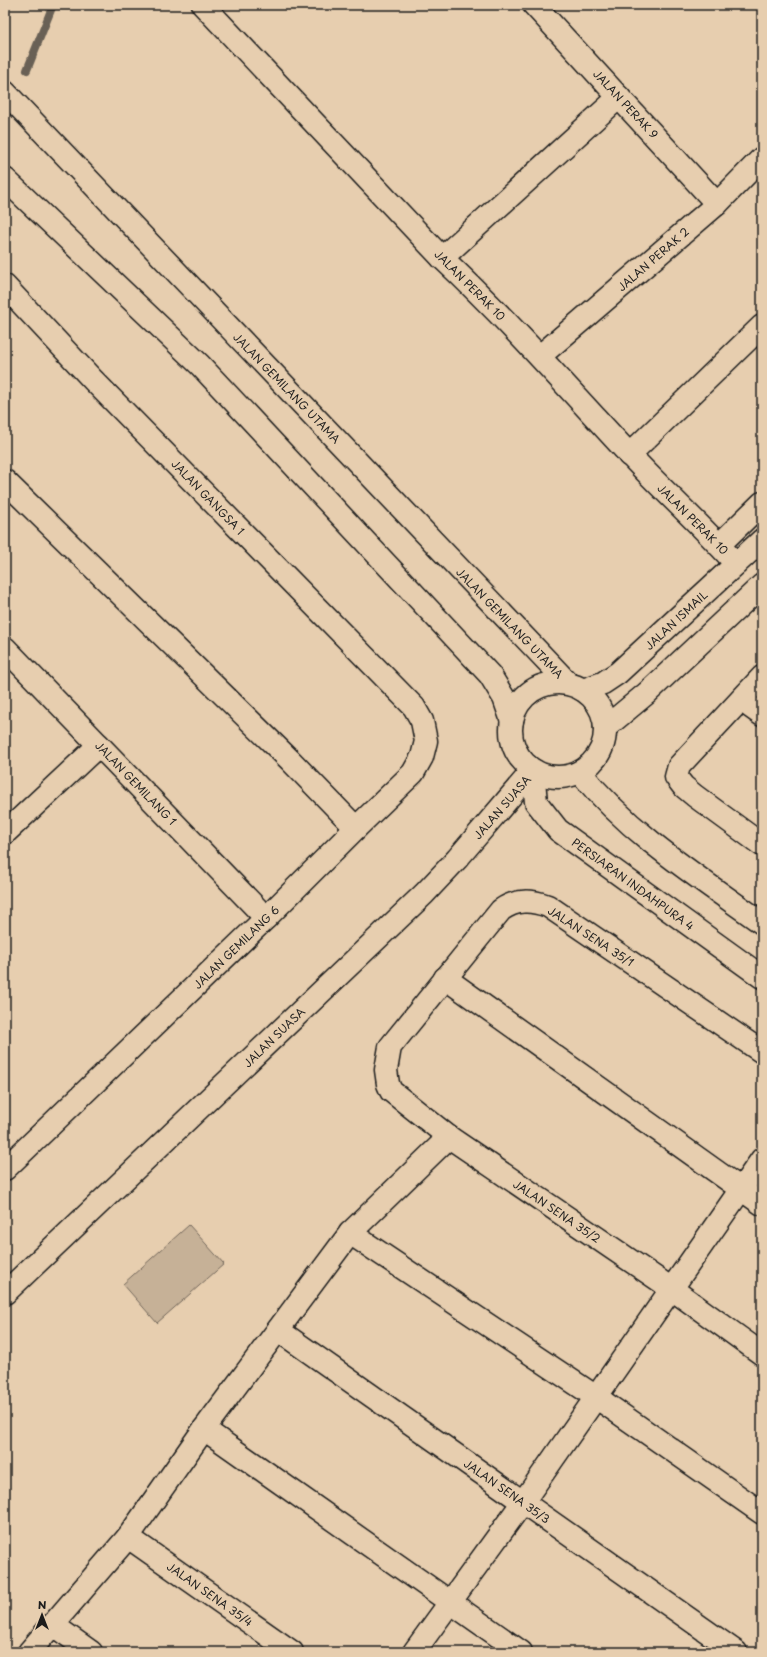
<svg xmlns="http://www.w3.org/2000/svg" width="767" height="1657" font-family="'Playpen Sans',sans-serif">
  <rect width="100%" height="100%" fill="#e7ceaf"/>
  <filter id="ink" filterUnits="userSpaceOnUse"><feTurbulence type="fractalNoise" baseFrequency=".025" numOctaves="2"/><feDisplacementMap in="SourceGraphic" scale="8" xChannelSelector="R" yChannelSelector="G"/><feConvolveMatrix kernelMatrix="1 2 1 2 8 2 1 2 1" color-interpolation-filters="sRGB"/></filter>
  <g filter="url(#ink)">
    <polygon fill="#c6b197" stroke="#71665a" points="189,1225 224,1264 157,1323 123,1284"/>
    <g fill="none" stroke-linecap="round" stroke-linejoin="round">
      <polyline stroke="#696054" stroke-width="8" points="27,70 53,5"/>
      <defs>
        <g id="minor">
          <path d="M203,5l239,253c65,61 125,129 186,195 35,38 74,72 108,111"/>
          <polyline points="534,5 717,204"/>
          <polyline points="442,258 619,97"/>
          <polyline points="5,286 94,381 414,707 422,721 426,741 422,757 413,773 356,828 266,918 5,1169"/>
          <polyline points="540,356 717,204 762,158"/>
          <polyline points="629,455 762,326"/>
          <polyline points="5,481 290,760 356,828"/>
          <polyline points="719,545 762,503"/>
          <polyline points="5,648 266,918"/>
          <polyline points="762,677 679,766 676,777 683,786 695,796 762,845"/>
          <polyline points="741,700 762,715"/>
          <polyline points="533,770 536,802 558,830 762,977"/>
          <path d="M580,772c50,62 118,105 182,151"/>
          <polyline points="5,833 99,745"/>
          <polyline points="445,978 762,1204"/>
          <path d="M762,1052l-214,-146c-17,-6 -31,-7 -47,4l-111,137 -4,23 2,14 3,7 58,46 223,152 90,65"/>
          <polyline points="350,1233 596,1397 762,1513"/>
          <polyline points="5,1293 424,894 457,859 533,770"/>
          <polyline points="278,1330 736,1652"/>
          <polyline points="204,1429 521,1652"/>
          <polyline points="128,1537 292,1652"/>
          <polyline points="53,1625 91,1652"/>
          <polyline points="29,1652 128,1537 204,1429 350,1233 449,1137"/>
          <polyline points="414,1652 523,1502 762,1159"/>
        </g>
        <g id="major">
          <polyline points="5,92 569,684"/>
          <polyline points="5,179 200,365 490,675 504,698 512,721"/>
          <circle cx="558" cy="730" r="47"/>
          <polyline points="583,690 603,683 618,673 762,540"/>
          <polyline points="605,728 647,693 762,585"/>
        </g>
      </defs>
      <use href="#minor" stroke="#1c1c1c" stroke-width="25"/>
      <use href="#major" stroke="#1c1c1c" stroke-width="25"/>
      <use href="#minor" stroke="#e7ceaf" stroke-width="22"/>
      <use href="#major" stroke="#e7ceaf" stroke-width="22"/>
    </g>
  </g>
  <g text-anchor="middle" dominant-baseline="central" stroke-width="3" stroke-linejoin="round" paint-order="stroke">
    <g font-size="11" fill="#1c1c1c" stroke="#e7ceaf">
      <text transform="translate(626 104) rotate(47)">JALAN PERAK 9</text>
      <text transform="translate(653 259) rotate(-41)">JALAN PERAK 2</text>
      <text transform="translate(470 285) rotate(45)">JALAN PERAK 10</text>
      <text transform="translate(287 388) rotate(46)">JALAN GEMILANG UTAMA</text>
      <text transform="translate(208 497) rotate(46)">JALAN GANGSA 1</text>
      <text transform="translate(693 519) rotate(45)">JALAN PERAK 10</text>
      <text transform="translate(676 620) rotate(-43)">JALAN ISMAIL</text>
      <text transform="translate(510 623) rotate(46)">JALAN GEMILANG UTAMA</text>
      <text transform="translate(136 783) rotate(46)">JALAN GEMILANG 1</text>
      <text transform="translate(502 807) rotate(-49)">JALAN SUASA</text>
      <text transform="translate(633 884) rotate(36)">PERSIARAN INDAHPURA 4</text>
      <text transform="translate(591 936) rotate(33)">JALAN SENA 35/1</text>
      <text transform="translate(236 947) rotate(-44)">JALAN GEMILANG 6</text>
      <text transform="translate(274 1037) rotate(-44)">JALAN SUASA</text>
      <text transform="translate(557 1211) rotate(34)">JALAN SENA 35/2</text>
      <text transform="translate(507 1491) rotate(35)">JALAN SENA 35/3</text>
      <text transform="translate(210 1594) rotate(35)">JALAN SENA 35/4</text>
    </g>
  </g>
  <rect width="767" height="1657" fill="none" stroke="#e7ceaf" stroke-width="20"/>
  <rect x="10" y="10" width="747" height="1637" fill="none" stroke="#1c1c1c" stroke-width="1.5" filter="url(#ink)"/>
  <g transform="translate(42 1615)" stroke="#e7ceaf" stroke-width="3" paint-order="stroke">
  <path d="M0-3L7 15L0 10L-7 15Z" fill="#1c1c1c"/>
  <text y="-6" font-size="11" font-weight="bold" text-anchor="middle" fill="#1c1c1c">N</text>
  </g>
</svg>
